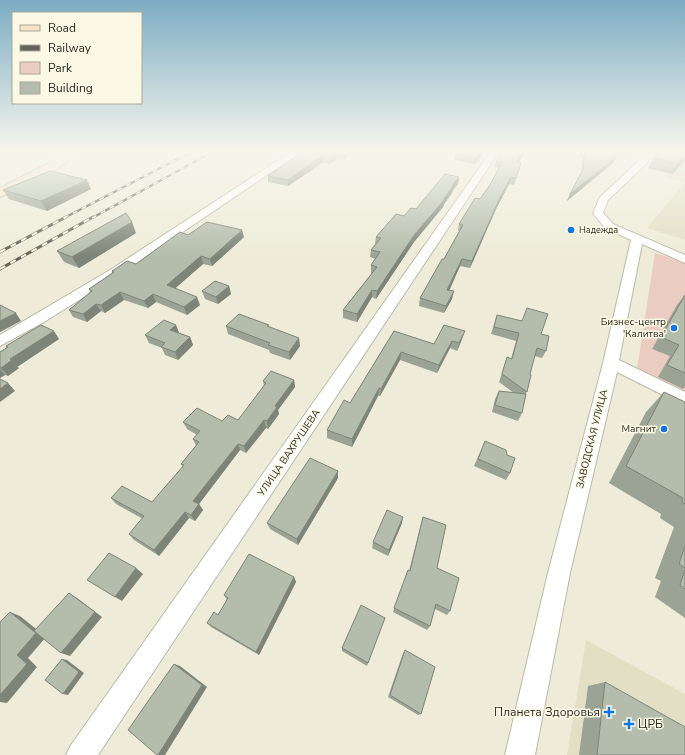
<svg xmlns="http://www.w3.org/2000/svg" width="685" height="755" font-family="'Nunito Sans',sans-serif">
  <rect width="100%" height="100%" fill="#eeecd8"/>
  <g fill="#e2dfc5">
    <polygon points="685,155 685,182 664,176"/>
    <polygon points="685,183 685,240 647,228"/>
    <polygon points="586,640 685,694 685,755 567,755"/>
  </g>
  <polygon fill="#ebccc1" points="655,253 685,263 685,391 637,369"/>
  <g fill="none" stroke-linecap="round" stroke-linejoin="round">
    <defs>
      <g id="minor">
        <polygon points="294,150 304,150 119,275 44,322 0,346 0,335 110,270"/>
        <polygon points="492,150 500,150 98,755 66,755 71,745"/>
        <polygon points="644,158 648,161 647,163 608,200 603,213 613,224 685,255 685,263 642,244 619,360 685,392 685,406 617,372 570,573 535,755 505,755 548,573 603,363 631,240 605,228 593,213 600,197 641,159"/>
      </g>
      <polygon id="secondary" points="71,150 84,150 57,169 0,197 0,188 49,163"/>
    </defs>
    <use href="#minor" stroke="#bcb9a6" stroke-width="2"/>
    <use href="#secondary" stroke="#bcb9a6" stroke-width="2"/>
    <use href="#minor" fill="#fff" fill-rule="evenodd"/>
    <use href="#secondary" fill="#f8e2c6" fill-rule="evenodd"/>
    <defs>
      <g id="rail-far1">
        <polyline points="64,218 195,150"/>
        <polyline points="92,218 216,150"/>
      </g>
      <g id="rail">
        <polyline points="0,252 66,217"/>
        <polyline points="0,269 93,217"/>
      </g>
    </defs>
    <use href="#rail-far1" stroke="#656459" stroke-width="2.5"/>
    <use href="#rail" stroke="#656459" stroke-width="3"/>
    <use href="#rail-far1" stroke="#fbf9e5" stroke-width="1.5" stroke-dasharray="5" stroke-linecap="butt"/>
    <use href="#rail" stroke="#fbf9e5" stroke-width="2" stroke-dasharray="6" stroke-linecap="butt"/>
  </g>
  <g fill="#9ba394">
    <polygon points="308,150 353,150 344,160 337,159 330,164 322,163 288,186 268,182 268,176 302,155"/>
    <polygon points="457,150 486,150 475,164 454,160 455,154"/>
    <polygon points="502,150 526,150 519,162 521,163 514,185 509,184 496,209 470,268 460,266 449,290 452,299 444,313 419,306 420,298 444,259 459,231 458,231 459,224 480,199 491,183 499,168 494,167 496,161"/>
    <polygon points="581,150 616,150 616,157 613,163 567,201 570,194 581,174 583,157 580,157"/>
    <polygon points="653,158 685,161 672,174 648,168"/>
    <polygon points="459,177 458,184 453,190 452,193 444,204 443,207 414,242 376,299 372,297 357,322 343,318 343,310 372,273 371,273 371,265 376,259 370,257 371,250 375,244 376,237 404,216 416,209"/>
    <polygon points="91,189 47,211 9,199 3,190"/>
    <polygon points="136,233 79,268 64,262 57,251"/>
    <polygon points="188,235 244,237 212,266 203,264 175,288 200,305 187,315 156,302 148,308 124,300 105,313 101,311 87,322 73,317 69,310 90,292 89,289 112,273 112,271 136,264"/>
    <polygon points="229,286 231,294 218,304 205,299 202,291"/>
    <polygon points="685,295 685,387 683,389 658,377 670,356 652,349 677,305"/>
    <polygon points="497,315 541,334 546,351 542,358 534,356 530,374 522,413 518,421 492,412 495,399 499,391 514,393 499,382 507,357 511,359 516,341 491,334"/>
    <polygon points="176,325 179,333 190,337 193,345 178,360 165,355 162,348 149,343 145,335"/>
    <polygon points="226,326 269,327 300,346 290,360 270,353 269,350 228,334"/>
    <polygon points="394,331 434,344 462,339 457,351 450,348 437,373 400,360 380,396 378,396 352,447 327,438 327,430 350,403"/>
    <polygon points="59,339 17,367 19,368 8,376 5,375 0,378 0,352 7,347 6,346"/>
    <polygon points="294,380 295,387 278,410 279,414 268,429 266,428 246,453 240,450 199,504 203,510 195,521 189,518 159,556 134,540 129,534 143,519 116,504 111,498 152,502 183,467 181,464 196,446 193,439 197,435 187,429 183,422 222,421 238,420 264,386 263,381"/>
    <polygon points="664,392 685,402 685,618 655,597 661,581 655,578 674,527 660,518 661,514 609,483 646,412"/>
    <polygon points="485,441 507,455 510,473 506,480 474,466"/>
    <polygon points="338,478 298,545 270,529 267,523"/>
    <polygon points="423,517 437,568 450,611 447,615 435,609 430,626 427,630 393,612 408,570 409,571 421,524"/>
    <polygon points="402,523 388,556 372,548 373,542"/>
    <polygon points="294,577 296,582 259,655 211,627 207,623 218,615 227,600 224,595"/>
    <polygon points="385,618 367,666 342,651 342,648"/>
    <polygon points="405,650 421,714 418,715 388,697 403,653"/>
    <polygon points="605,682 685,755 579,755 588,686"/>
  </g>
  <g fill="#7e8478">
    <polygon points="347,150 353,150 344,160 344,154"/>
    <polygon points="483,150 486,150 475,164 476,158"/>
    <polygon points="524,150 526,150 515,169 517,162"/>
    <polygon points="336,152 337,159 330,164 330,158"/>
    <polygon points="322,156 322,163 288,186 288,180"/>
    <polygon points="616,157 613,163 567,201 570,194"/>
    <polygon points="685,157 685,161 672,174 677,164"/>
    <polygon points="459,177 458,184 453,190 452,193 444,204 443,207 414,242 376,299 377,291 415,234 443,200 452,185"/>
    <polygon points="511,177 509,184 496,209 470,268 472,261 498,202"/>
    <polygon points="87,180 91,189 47,211 41,201"/>
    <polygon points="132,222 136,233 79,268 72,257"/>
    <polygon points="242,230 244,237 212,266 210,259"/>
    <polygon points="201,256 203,264 170,293 167,285"/>
    <polygon points="462,259 460,266 446,298 447,290"/>
    <polygon points="229,286 231,294 218,304 216,297"/>
    <polygon points="372,290 372,297 357,322 357,314"/>
    <polygon points="454,291 452,299 444,313 446,306"/>
    <polygon points="120,292 124,300 105,313 101,305"/>
    <polygon points="153,294 156,302 148,308 144,301"/>
    <polygon points="197,297 200,305 187,315 184,307"/>
    <polygon points="96,304 101,311 87,322 83,314"/>
    <polygon points="16,313 21,321 0,332 0,321"/>
    <polygon points="176,325 179,333 173,338 170,330"/>
    <polygon points="54,331 59,339 17,367 19,368 8,376 1,368 10,359"/>
    <polygon points="465,331 462,339 457,351 459,343"/>
    <polygon points="190,337 193,345 178,360 175,352"/>
    <polygon points="299,338 300,346 290,360 289,352"/>
    <polygon points="452,341 450,348 437,373 439,365"/>
    <polygon points="401,352 400,360 380,396 381,389"/>
    <polygon points="0,369 5,375 0,378"/>
    <polygon points="294,380 295,387 278,410 279,414 268,429 267,421 275,406"/>
    <polygon points="8,383 15,391 0,402 0,389"/>
    <polygon points="379,388 378,396 352,447 352,439"/>
    <polygon points="264,420 266,428 246,453 244,446"/>
    <polygon points="238,444 240,450 199,504 203,510 195,521 191,515 193,501"/>
    <polygon points="338,471 338,478 298,545 297,539"/>
    <polygon points="185,512 189,518 159,556 154,550"/>
    <polygon points="403,517 402,523 388,556 389,550"/>
    <polygon points="136,568 143,574 122,601 115,597"/>
    <polygon points="294,577 296,582 259,655 256,652"/>
    <polygon points="69,593 77,598 102,617 70,656 61,653"/>
    <polygon points="10,612 20,616 46,637 28,658 37,667 7,703 0,702 0,695"/>
    <polygon points="62,659 67,660 84,673 68,695 63,694"/>
    <polygon points="174,664 180,666 207,687 165,755 158,755"/>
  </g>
  <g fill="#b4bdac" stroke="#7e8478">
    <polygon points="308,150 347,150 344,154 336,152 330,158 322,156 288,180 268,176 300,154 302,155"/>
    <polygon points="457,150 483,150 476,158 455,154"/>
    <polygon points="502,150 524,150 517,162 521,163 516,178 511,177 498,202 472,261 462,259 447,290 454,291 446,306 420,298 442,259 444,259 463,225 459,224 475,198 480,199 491,183 502,162 496,161"/>
    <polygon points="583,150 616,150 616,157 570,194 583,169 585,151"/>
    <polygon points="662,150 685,150 685,157 677,164 653,158"/>
    <polygon points="50,171 87,180 41,201 3,190"/>
    <polygon points="445,174 459,177 452,185 453,186 443,200 444,200 415,234 377,291 372,290 357,314 343,310 377,267 371,265 380,252 371,250 381,238 376,237 396,214 404,216 411,208 416,209"/>
    <polygon points="126,213 132,222 72,257 57,251"/>
    <polygon points="207,222 242,230 210,259 201,256 167,285 197,297 184,307 153,294 144,301 120,292 101,305 96,304 83,314 69,310 92,291 89,289 114,272 112,271 127,261 136,264 180,232 188,235"/>
    <polygon points="215,281 229,286 216,297 202,291"/>
    <polygon points="685,295 685,373 667,365 679,345 661,337"/>
    <polygon points="0,305 16,313 0,321"/>
    <polygon points="527,308 548,314 541,334 549,336 546,351 537,348 530,374 531,375 527,392 502,374 507,357 512,359 519,333 494,327 497,315 522,321"/>
    <polygon points="239,314 269,325 267,326 299,338 289,352 268,345 270,343 226,326"/>
    <polygon points="164,320 176,325 170,330 190,337 175,352 161,347 165,343 145,335"/>
    <polygon points="41,325 54,331 10,359 12,360 1,368 0,368 0,352 8,347 6,346"/>
    <polygon points="444,325 465,331 459,343 452,341 439,365 401,352 381,389 379,388 352,439 327,430 344,400 350,403 394,331 434,344"/>
    <polygon points="271,371 294,380 275,406 277,407 267,421 264,420 244,446 238,444 193,501 199,504 191,515 185,512 154,550 129,534 144,516 111,498 122,486 152,502 184,465 181,464 199,442 193,439 200,431 183,422 197,408 222,421 228,415 238,420 266,383 263,381"/>
    <polygon points="0,379 8,383 0,389"/>
    <polygon points="499,391 526,394 522,413 495,405"/>
    <polygon points="664,392 685,402 685,504 682,502 683,498 626,466"/>
    <polygon points="485,441 506,450 507,455 515,458 510,473 478,459"/>
    <polygon points="310,458 338,471 297,539 267,523"/>
    <polygon points="387,510 403,517 389,550 373,542"/>
    <polygon points="423,517 446,525 437,568 459,578 450,611 436,604 430,626 394,608 408,570 410,571"/>
    <polygon points="685,546 685,568 679,564"/>
    <polygon points="109,553 136,568 115,597 87,580"/>
    <polygon points="249,554 294,577 256,652 207,623 214,612 218,615 228,598 224,595"/>
    <polygon points="685,570 685,589 680,585"/>
    <polygon points="69,593 95,612 61,653 34,631"/>
    <polygon points="361,605 385,618 368,663 342,648"/>
    <polygon points="10,612 36,633 17,655 27,664 0,695 0,622"/>
    <polygon points="405,650 435,667 421,714 390,695"/>
    <polygon points="62,659 79,672 63,694 45,680"/>
    <polygon points="174,664 202,685 158,755 157,755 128,730"/>
    <polygon points="605,682 685,727 685,755 597,755"/>
  </g>
  <linearGradient id="sky" x2="0" y2="1"><stop stop-color="#7bacc3"/><stop offset="0.59" stop-color="#f7f6ed"/><stop offset="1" stop-color="#f7f6ed" stop-opacity="0"/></linearGradient>
  <rect width="685" height="256" fill="url(#sky)"/>
  <g fill="#1276df" stroke="#fbf9e5" stroke-width="1.5">
    <circle cx="571" cy="230" r="4"/>
    <circle cx="674" cy="328" r="4"/>
    <circle cx="664" cy="429" r="4"/>
    <path d="M607 706h4v4h4v4h-4v4h-4v-4h-4v-4h4z"/>
    <path d="M627 718h4v4h4v4h-4v4h-4v-4h-4v-4h4z"/>
  </g>
  <g text-anchor="middle" dominant-baseline="central" stroke-width="3" stroke-linejoin="round" paint-order="stroke">
    <g font-size="9" fill="#2c2b24" stroke="#fbf9e5" text-anchor="start">
      <text x="579" y="230">Надежда</text>
    </g>
    <g font-size="10" fill="#2c2b24" stroke="#fbf9e5" text-anchor="end">
      <text x="666" y="322">Бизнес-центр<tspan x="666" dy="12">'Калитва'</tspan></text>
      <text x="656" y="429">Магнит</text>
    </g>
    <g font-size="10" fill="#2c2b24" stroke="#fbf9e5">
      <text transform="translate(592 439) rotate(-76)">ЗАВОДСКАЯ УЛИЦА</text>
      <text transform="translate(289 453) rotate(-56)">УЛИЦА ВАХРУШЕВА</text>
    </g>
    <g font-size="12" fill="#2c2b24" stroke="#fbf9e5" text-anchor="end">
      <text x="600" y="712">Планета Здоровья</text>
      <text x="638" y="724" text-anchor="start">ЦРБ</text>
    </g>
  </g>
  <rect x="12" y="12" width="130" height="92" fill="#fbf9e5" stroke="#a8a798"/>
  <rect x="20" y="25" width="20" height="6" fill="#f8e2c6" stroke="#a8a798"/>
  <text x="48" y="32" font-size="12" fill="#2c2b24">Road</text>
  <rect x="20" y="45" width="20" height="6" fill="#656459" stroke="#a8a798"/>
  <text x="48" y="52" font-size="12" fill="#2c2b24">Railway</text>
  <rect x="20" y="62" width="20" height="12" fill="#ebccc1" stroke="#a8a798"/>
  <text x="48" y="72" font-size="12" fill="#2c2b24">Park</text>
  <rect x="20" y="82" width="20" height="12" fill="#b4bdac" stroke="#a8a798"/>
  <text x="48" y="92" font-size="12" fill="#2c2b24">Building</text>
</svg>
